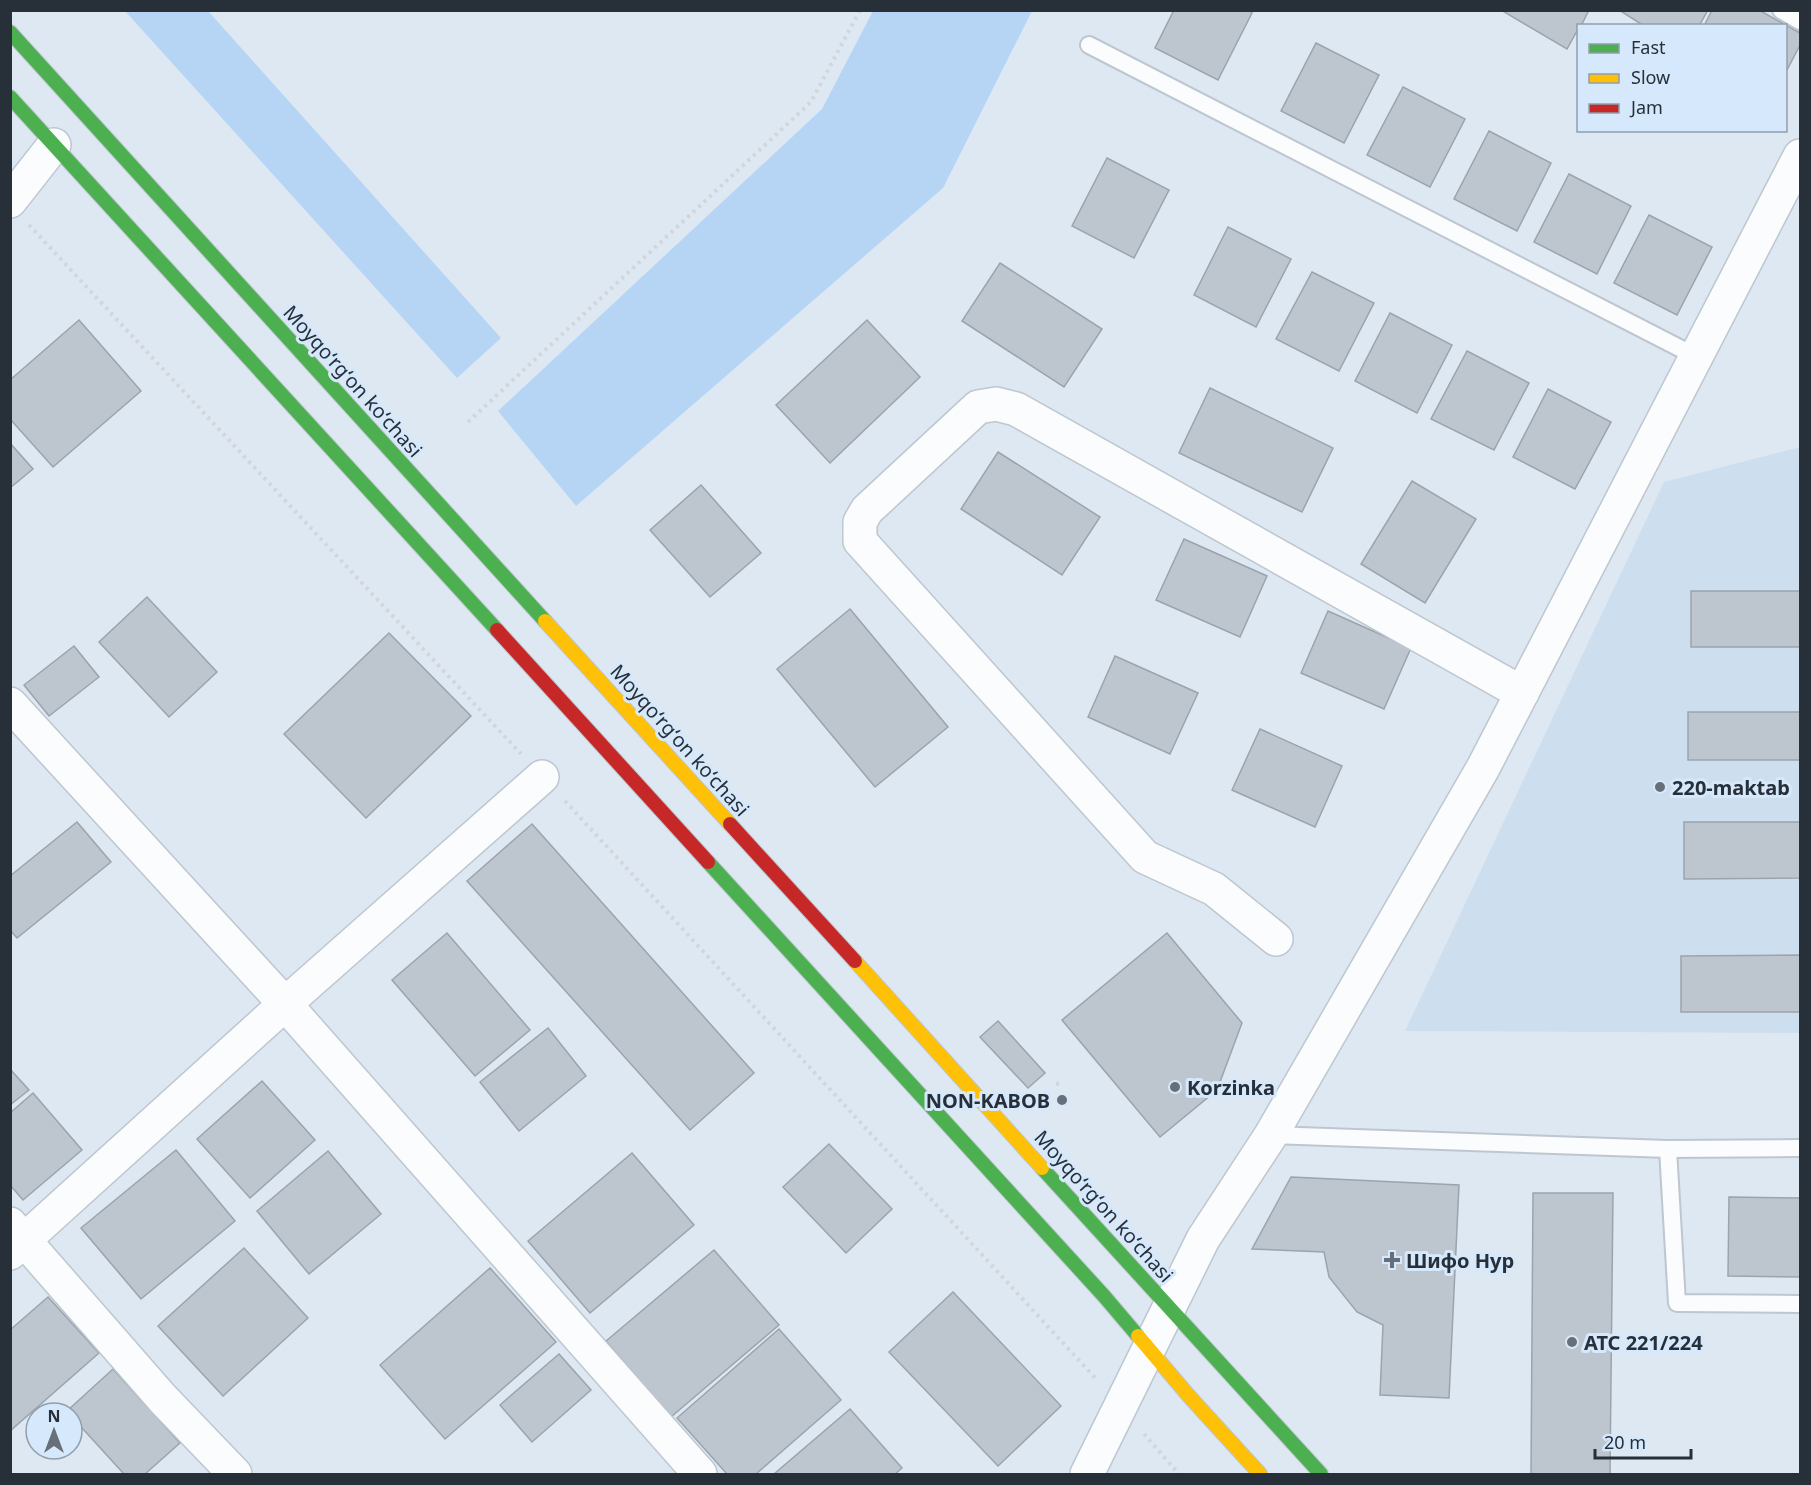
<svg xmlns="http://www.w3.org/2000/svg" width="1811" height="1485" font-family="'Noto Sans',sans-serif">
  <rect width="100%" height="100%" fill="#dee8f3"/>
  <polygon fill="#cddeee" points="1800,447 1800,1033 1405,1031 1664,482"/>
  <g fill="#b6d5f5">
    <polygon points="125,11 208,11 501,338 457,378"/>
    <polygon points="873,11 1032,11 943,188 576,506 498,411 822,109"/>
  </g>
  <g fill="#bdc6cf" stroke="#9ba4ad" stroke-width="1.5">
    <polygon points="1174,10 1248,10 1252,13 1218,80 1155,48"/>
    <polygon points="1501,10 1589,10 1581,26 1578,26 1578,29 1567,49"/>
    <polygon points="1619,10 1708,10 1699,26 1644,26"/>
    <polygon points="1712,10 1759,10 1800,33 1800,45 1786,72 1786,26 1704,26"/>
    <polygon points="1316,43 1379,75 1344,143 1281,111"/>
    <polygon points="1403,87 1465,119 1430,187 1367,155"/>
    <polygon points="1489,131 1551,163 1517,231 1454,199"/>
    <polygon points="1107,158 1169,190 1134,258 1072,226"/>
    <polygon points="1569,174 1631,206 1597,274 1534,242"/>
    <polygon points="1649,215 1712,247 1677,315 1614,283"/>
    <polygon points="1228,227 1291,259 1256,327 1194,295"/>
    <polygon points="1000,263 1102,329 1064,387 962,321"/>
    <polygon points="1312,272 1374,303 1339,371 1276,339"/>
    <polygon points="1390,313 1452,345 1417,413 1355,381"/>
    <polygon points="79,320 141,391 53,467 10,419 10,380"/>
    <polygon points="867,320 920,377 830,463 776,405"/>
    <polygon points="1467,351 1529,383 1494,450 1431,419"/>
    <polygon points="1210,388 1333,448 1302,512 1179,453"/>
    <polygon points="1548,389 1611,422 1575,489 1513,457"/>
    <polygon points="10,443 33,469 10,488"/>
    <polygon points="998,452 1100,517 1062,575 961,509"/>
    <polygon points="1412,481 1476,519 1425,603 1361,564"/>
    <polygon points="701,485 761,553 710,597 650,530"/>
    <polygon points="1184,539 1267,576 1240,637 1156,600"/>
    <rect x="1691" y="591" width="109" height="56"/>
    <polygon points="147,597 217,672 169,717 99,642"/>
    <polygon points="850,609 948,727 875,787 777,669"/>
    <polygon points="1328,611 1411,648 1384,709 1301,673"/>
    <polygon points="389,633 471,716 366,818 284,734"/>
    <polygon points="74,646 99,677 49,716 24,685"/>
    <polygon points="1115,656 1198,693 1170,754 1088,717"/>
    <rect x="1688" y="712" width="112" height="48"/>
    <polygon points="1260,729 1342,766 1315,827 1232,790"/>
    <polygon points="77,822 111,862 17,938 10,930 10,876"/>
    <polygon points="1684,822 1800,822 1800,878 1684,879"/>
    <polygon points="532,824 754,1073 690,1130 467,881"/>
    <polygon points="447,933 530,1030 475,1076 392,980"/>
    <polygon points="1167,933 1242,1023 1217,1090 1160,1137 1062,1020"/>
    <polygon points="1800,955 1800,1012 1681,1012 1681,956"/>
    <polygon points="998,1021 1045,1073 1028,1088 980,1037"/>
    <polygon points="548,1028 586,1076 519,1131 480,1082"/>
    <polygon points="10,1069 29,1090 10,1105"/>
    <polygon points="262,1081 315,1140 250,1198 197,1139"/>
    <polygon points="33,1093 82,1150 23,1200 10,1185 10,1113"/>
    <polygon points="829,1144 892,1209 846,1253 783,1187"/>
    <polygon points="176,1150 235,1221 141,1299 81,1228"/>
    <polygon points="328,1151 381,1214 309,1274 257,1211"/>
    <polygon points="632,1153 694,1225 590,1313 528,1241"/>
    <polygon points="1291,1177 1459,1185 1449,1398 1380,1395 1383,1325 1357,1312 1329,1277 1324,1252 1252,1249"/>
    <polygon points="1533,1193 1613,1193 1610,1474 1531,1474"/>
    <polygon points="1729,1197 1800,1198 1800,1277 1728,1276"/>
    <polygon points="244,1248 308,1318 223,1396 158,1326"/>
    <polygon points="714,1250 779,1325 671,1417 606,1341"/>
    <polygon points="490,1268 556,1342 445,1439 380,1365"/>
    <polygon points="953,1292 1061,1406 998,1466 889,1352"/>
    <polygon points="48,1297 99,1353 10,1431 10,1330"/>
    <polygon points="779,1329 841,1400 756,1474 727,1474 677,1418"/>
    <polygon points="559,1354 591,1390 532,1442 500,1405"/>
    <polygon points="113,1369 180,1443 145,1474 124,1474 72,1417 72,1413 67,1411"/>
    <polygon points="850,1409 902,1468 895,1474 774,1474"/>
  </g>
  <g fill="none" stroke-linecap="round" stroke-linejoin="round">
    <defs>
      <g id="lane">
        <polyline points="1781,10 1800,21"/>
        <polyline points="1089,45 1697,357"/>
        <polyline points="1271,1135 1668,1149 1800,1148"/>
        <polyline points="1668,1149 1677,1303 1800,1304"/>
      </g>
      <g id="street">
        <polyline points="10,201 54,145"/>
        <polyline points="10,704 285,1004 700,1474"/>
        <polyline points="1276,939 1214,889 1145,857 860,541 860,522 867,510 978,407 996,404 1016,409 1522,693"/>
        <polyline points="10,1224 163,1399 235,1474"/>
        <polyline points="10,1253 285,1004 542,777"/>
        <polyline points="1087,1474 1203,1239 1271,1135 1483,768 1800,156"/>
      </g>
      <g id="fast">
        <polyline points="10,32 545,621"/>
        <polyline points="10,97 497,630"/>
        <polyline points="708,862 1104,1296 1138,1336"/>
        <polyline points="1042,1168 1321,1474"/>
      </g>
      <g id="slow">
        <polyline points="545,621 730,824"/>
        <polyline points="855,961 1042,1168"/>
        <polyline points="1138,1336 1188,1395 1260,1474"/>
      </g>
      <g id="jam">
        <polyline points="497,630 708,862"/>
        <polyline points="730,824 855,961"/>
      </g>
    </defs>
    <use href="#lane" stroke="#bec6cf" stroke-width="20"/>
    <use href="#street" stroke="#bec6cf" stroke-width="36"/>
    <use href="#fast" stroke="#bec6cf" stroke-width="16"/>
    <use href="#slow" stroke="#bec6cf" stroke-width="16"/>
    <use href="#jam" stroke="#bec6cf" stroke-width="16"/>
    <g stroke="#d2d5d9" stroke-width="4" stroke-dasharray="3 4.5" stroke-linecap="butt">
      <polyline points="29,225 521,754"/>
      <polyline points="468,422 811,102 860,10"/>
      <polyline points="565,801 1098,1381"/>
      <polyline points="1056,1084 1060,1083"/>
      <polyline points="1144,1434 1179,1474"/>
    </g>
    <use href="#lane" stroke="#fafcfd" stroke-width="16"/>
    <use href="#street" stroke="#fafcfd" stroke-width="33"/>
    <use href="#fast" stroke="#4caf50" stroke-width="14"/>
    <use href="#slow" stroke="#ffc107" stroke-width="14"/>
    <use href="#jam" stroke="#c62828" stroke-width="14"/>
  </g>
  <g fill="#67707a" stroke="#d6e8fb" stroke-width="2">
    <circle cx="1660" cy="787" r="6"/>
    <circle cx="1175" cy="1087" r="6"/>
    <circle cx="1062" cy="1100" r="6"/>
    <path d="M1389 1251h6v6h6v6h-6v6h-6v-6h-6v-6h6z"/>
    <circle cx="1572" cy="1342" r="6"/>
  </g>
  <g text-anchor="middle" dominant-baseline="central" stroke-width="6" stroke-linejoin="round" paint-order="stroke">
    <g font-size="20" fill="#273039" stroke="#d6e8fb">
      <text transform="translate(353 381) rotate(48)">Moyqoʻrgʻon koʻchasi</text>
      <text transform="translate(680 740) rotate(48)">Moyqoʻrgʻon koʻchasi</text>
      <text transform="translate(1104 1206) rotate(48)">Moyqoʻrgʻon koʻchasi</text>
    </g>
    <g font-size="20" font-weight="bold" fill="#273039" stroke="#d6e8fb" text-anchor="start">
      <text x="1672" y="787">220-maktab</text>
      <text x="1187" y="1087">Korzinka</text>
      <text x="1050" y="1100" text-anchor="end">NON-KABOB</text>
      <text x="1406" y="1260">Шифо Нур</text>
      <text x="1584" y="1342">АТС 221/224</text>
    </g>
  </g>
  <rect width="1811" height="1485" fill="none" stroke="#273039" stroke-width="24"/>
  <rect x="1577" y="24" width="210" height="108" fill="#d6e8fb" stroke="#909ead" stroke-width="1.5"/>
  <rect x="1589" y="44" width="30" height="9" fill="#4caf50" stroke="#909ead" stroke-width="1.5"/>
  <text x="1631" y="54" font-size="18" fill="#273039">Fast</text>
  <rect x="1589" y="74" width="30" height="9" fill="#ffc107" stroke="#909ead" stroke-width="1.5"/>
  <text x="1631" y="84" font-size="18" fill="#273039">Slow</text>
  <rect x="1589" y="104" width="30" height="9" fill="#c62828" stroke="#909ead" stroke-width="1.5"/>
  <text x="1631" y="114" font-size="18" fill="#273039">Jam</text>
  <g transform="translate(54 1431)"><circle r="28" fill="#d6e8fb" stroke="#909ead" stroke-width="1.5"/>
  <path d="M0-4.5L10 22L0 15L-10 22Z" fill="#67707a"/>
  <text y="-9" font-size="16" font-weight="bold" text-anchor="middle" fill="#273039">N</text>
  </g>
  <path d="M1595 1449v9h96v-9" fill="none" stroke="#273039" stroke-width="3"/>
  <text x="1604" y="1449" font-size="18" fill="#273039" stroke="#d6e8fb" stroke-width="4.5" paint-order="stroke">20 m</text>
</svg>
